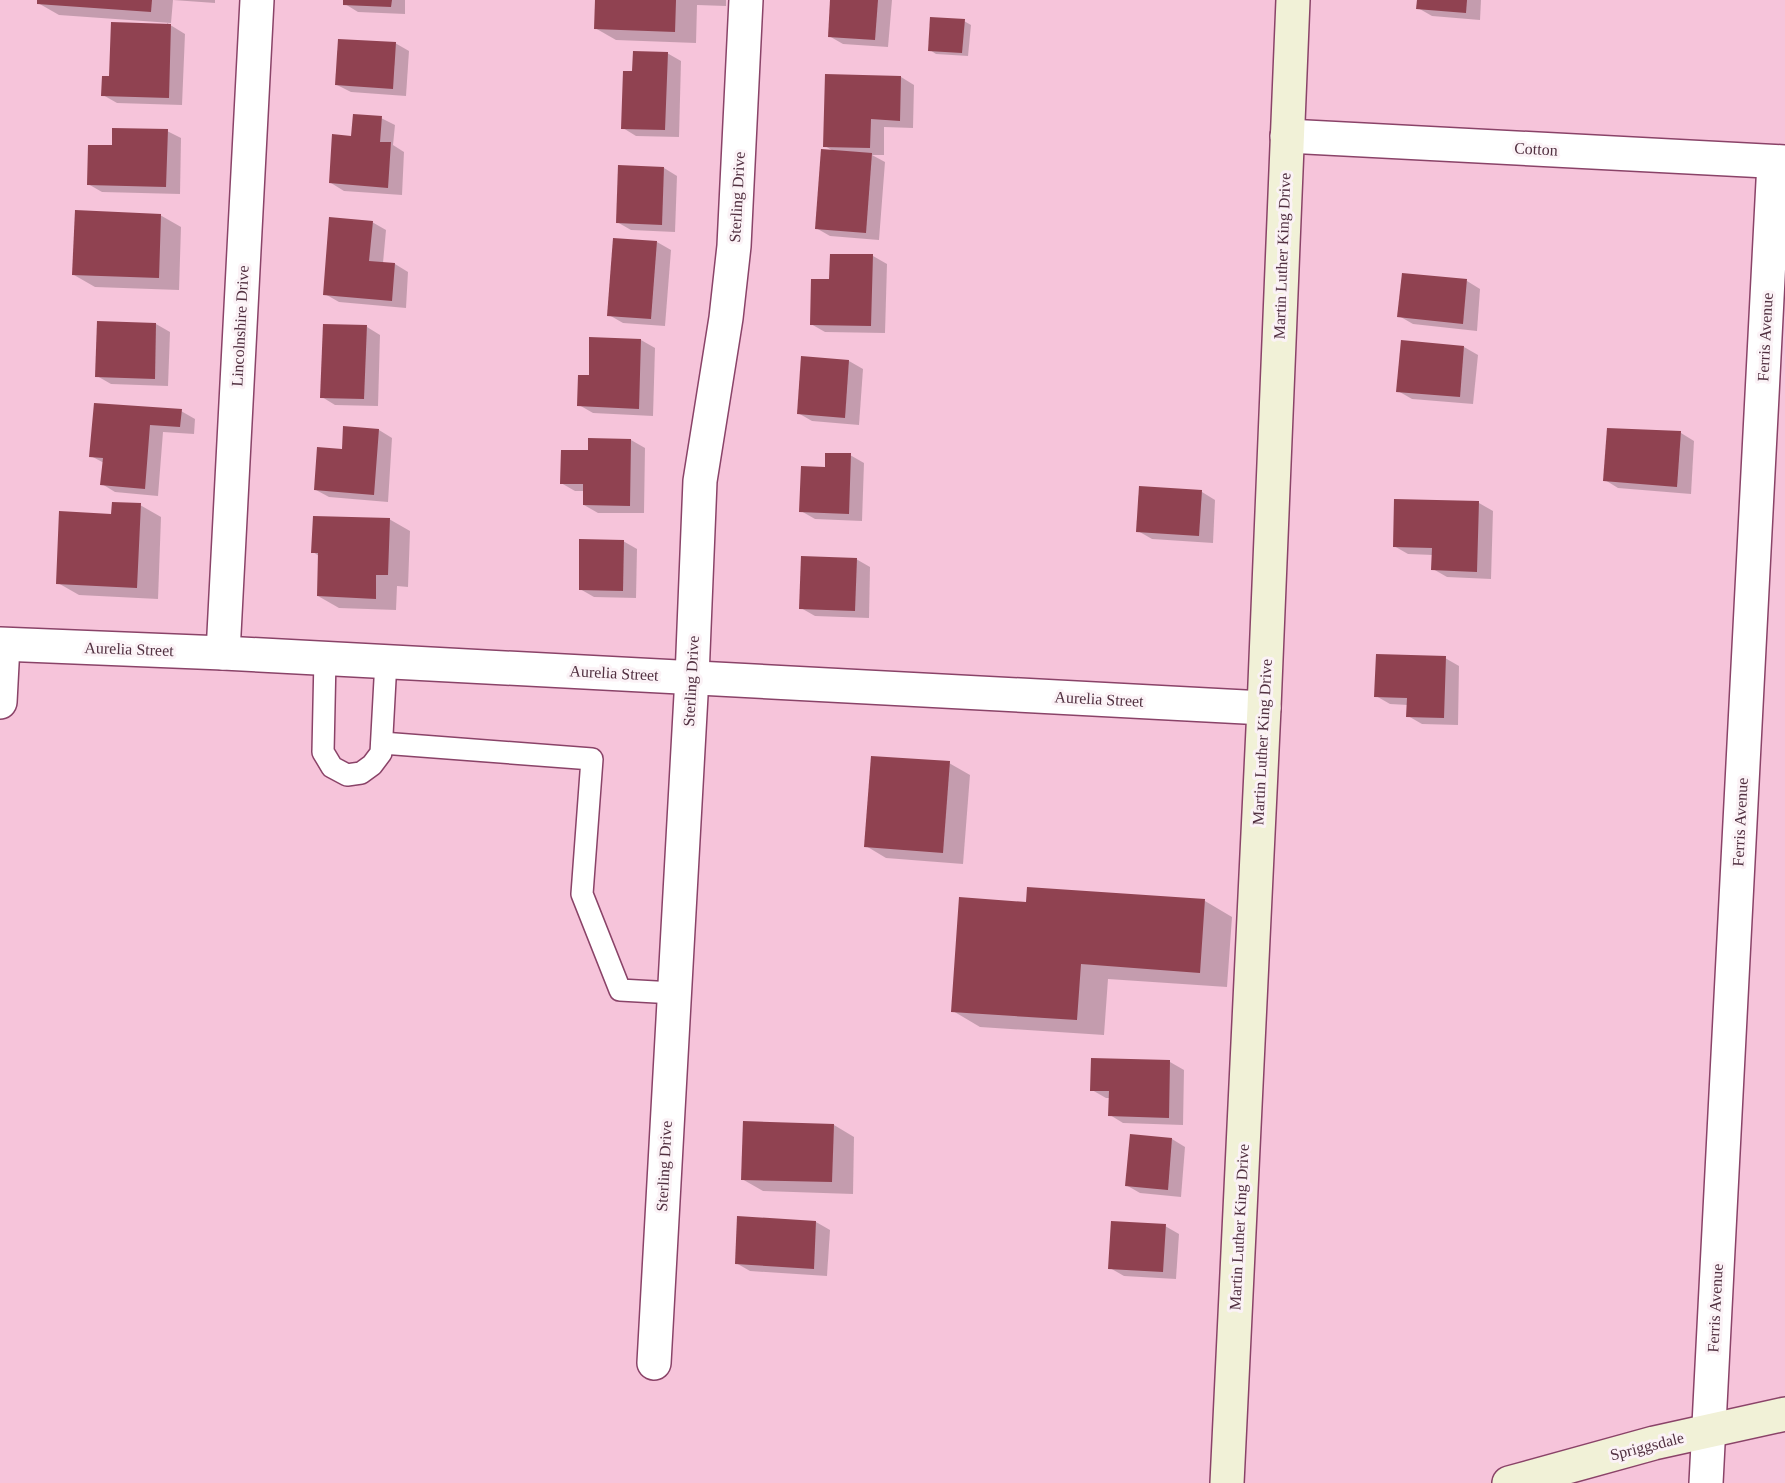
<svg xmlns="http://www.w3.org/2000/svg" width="1785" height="1483" font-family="'Times New Roman',serif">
  <rect width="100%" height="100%" fill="#f6c4da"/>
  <g fill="#0003">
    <polygon points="38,0 215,0 215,3 173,0 171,23 59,15 38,3"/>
    <polygon points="345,0 405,0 405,14 358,12 345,4"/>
    <polygon points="596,0 726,0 726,6 697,5 696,43 616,40 595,28"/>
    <polygon points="832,0 892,0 888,47 843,44 829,36"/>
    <polygon points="1418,0 1481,0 1480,20 1432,16 1418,8"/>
    <polygon points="964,21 971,25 968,56 936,54 930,50"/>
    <polygon points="167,23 185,34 182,105 117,103 103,95 167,26"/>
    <polygon points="395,43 409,51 406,96 351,92 337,85"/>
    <polygon points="667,53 681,61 679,137 636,136 623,128 634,73"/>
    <polygon points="901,77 914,85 913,128 884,127 884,155 872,155 885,162 879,240 830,236 816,228 835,152 825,146"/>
    <polygon points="381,118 395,125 393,145 404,152 402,195 344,191 331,183 352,137"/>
    <polygon points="167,131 181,138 180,194 102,192 88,184 114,147"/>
    <polygon points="664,168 677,176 675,232 631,230 617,222"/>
    <polygon points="160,215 181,227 179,290 95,287 74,275"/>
    <polygon points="372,222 386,230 383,263 395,264 408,272 406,308 339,302 325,294"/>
    <polygon points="657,242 671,250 665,326 623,323 609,315"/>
    <polygon points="873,256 887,264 885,333 825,332 811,324 831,281"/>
    <polygon points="1467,281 1480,289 1477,331 1413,324 1399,316"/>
    <polygon points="156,324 170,332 168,386 111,384 97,376"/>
    <polygon points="367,327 380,335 378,406 335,405 322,397"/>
    <polygon points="641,340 655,348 653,416 593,413 579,405 590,377"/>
    <polygon points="1464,347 1478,355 1473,404 1412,399 1398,391"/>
    <polygon points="849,361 863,369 859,425 812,421 798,413"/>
    <polygon points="95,404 181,411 195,419 194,434 163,432 158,496 115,492 102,484 104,463 91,456"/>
    <polygon points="379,430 392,438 388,502 329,497 316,490 343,451"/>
    <polygon points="1681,433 1694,441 1691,494 1618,488 1605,480"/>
    <polygon points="631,440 645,448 644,513 598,513 584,505 585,491 575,491 561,483 590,452"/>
    <polygon points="850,455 864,463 862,521 815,519 801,511 826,469"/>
    <polygon points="1202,492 1215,500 1213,543 1152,539 1138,531"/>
    <polygon points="1479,503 1493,511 1491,579 1447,577 1433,569 1433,555 1408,554 1394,546"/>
    <polygon points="140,505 161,517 158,599 79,595 58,583 113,515"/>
    <polygon points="389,519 410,531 408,587 397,586 396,610 339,608 318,596 319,556 313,552"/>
    <polygon points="623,541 637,549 636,598 594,597 580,589"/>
    <polygon points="856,559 870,567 869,618 815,616 801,608"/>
    <polygon points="1445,658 1459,666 1458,725 1422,724 1408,716 1408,705 1390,704 1376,696"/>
    <polygon points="949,763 970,775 963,864 886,858 866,846"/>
    <polygon points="1028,889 1205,901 1232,917 1227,987 1108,979 1104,1035 980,1027 953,1011 1027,904"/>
    <polygon points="1092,1060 1170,1062 1184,1070 1183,1125 1123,1123 1110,1115 1110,1098 1106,1098 1092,1090"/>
    <polygon points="834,1125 854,1137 853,1194 763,1191 742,1179"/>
    <polygon points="1172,1139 1185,1147 1181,1197 1140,1193 1126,1185"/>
    <polygon points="816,1222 830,1230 827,1276 750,1271 736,1263"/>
    <polygon points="1165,1226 1179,1234 1176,1279 1124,1276 1110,1268"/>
  </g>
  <g fill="#904251">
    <polygon points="37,0 152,0 151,12 37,4"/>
    <polygon points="343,0 392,0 391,7 343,5"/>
    <polygon points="595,0 676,0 675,32 594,29"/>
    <polygon points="830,0 878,0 875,40 828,37"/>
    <polygon points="1417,0 1467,0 1466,13 1416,9"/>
    <polygon points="930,17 965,19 962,53 928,51"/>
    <polygon points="111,22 171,24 169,98 101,96 102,76 109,76"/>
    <polygon points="338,39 396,42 393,89 335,85"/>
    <polygon points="633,51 668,52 665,130 621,129 623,71 632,71"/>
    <polygon points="825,74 901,76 900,121 871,119 870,148 823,147"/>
    <polygon points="353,114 382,116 380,142 391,142 388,188 329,183 332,134 351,136"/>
    <polygon points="112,128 168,129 166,187 87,185 88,145 112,145"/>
    <polygon points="821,149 872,153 866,233 815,229"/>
    <polygon points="618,165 664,167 662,225 616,223"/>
    <polygon points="75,210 161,214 159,278 72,275"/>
    <polygon points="329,217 373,221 369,261 395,263 392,301 323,295"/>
    <polygon points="613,238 657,241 651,319 607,316"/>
    <polygon points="830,254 873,254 871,326 810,325 811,279 829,279"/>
    <polygon points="1402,273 1467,279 1463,324 1397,317"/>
    <polygon points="97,321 156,323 155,379 95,377"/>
    <polygon points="323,324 367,325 364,399 320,398"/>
    <polygon points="589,337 641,339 639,409 577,406 578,375 589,375"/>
    <polygon points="1401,340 1464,346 1460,397 1396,392"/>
    <polygon points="801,356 849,360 845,418 797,414"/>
    <polygon points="94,403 182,409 180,427 150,425 145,489 100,485 103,458 89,457"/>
    <polygon points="343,426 379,429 374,495 314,490 317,447 342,449"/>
    <polygon points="1607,428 1681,431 1677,487 1603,481"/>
    <polygon points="588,438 631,439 630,506 583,505 583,484 560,484 561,450 588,450"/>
    <polygon points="825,453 851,453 849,514 799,512 801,466 825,467"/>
    <polygon points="1139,486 1202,490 1199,536 1136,532"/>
    <polygon points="1394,499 1479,501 1477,572 1431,570 1432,548 1393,547"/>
    <polygon points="112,502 141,503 137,588 56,584 59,511 111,514"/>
    <polygon points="313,516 390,518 388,575 376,575 376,599 317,596 318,553 311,553"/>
    <polygon points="579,539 624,540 623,591 579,590"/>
    <polygon points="801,556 857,558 855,611 799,609"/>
    <polygon points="1376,654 1446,656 1444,718 1406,717 1407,698 1374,697"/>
    <polygon points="871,756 950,761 943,853 864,847"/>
    <polygon points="1027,887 1205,899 1200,973 1081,964 1077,1020 951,1012 959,897 1026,902"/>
    <polygon points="1091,1058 1170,1060 1169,1118 1108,1116 1109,1091 1090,1091"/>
    <polygon points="743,1121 834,1124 832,1182 741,1180"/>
    <polygon points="1130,1134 1172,1138 1168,1190 1125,1186"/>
    <polygon points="737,1216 816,1221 814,1269 735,1264"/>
    <polygon points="1111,1221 1166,1224 1163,1272 1108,1269"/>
  </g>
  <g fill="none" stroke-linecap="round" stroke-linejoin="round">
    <defs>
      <g id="lane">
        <polyline points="325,658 323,752 332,767 347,775 361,773 372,765 381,753 386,661"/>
        <polyline points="382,743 592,759 582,894 620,990 674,993"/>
      </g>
      <g id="street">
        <polyline points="1287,136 1785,162"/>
        <polyline points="0,644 223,653 1264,708"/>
        <polyline points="223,653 257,0"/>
        <polyline points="0,702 3,645"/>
        <polyline points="654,1363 692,677 700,481 726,318 734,246 746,0"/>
        <polyline points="1706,1483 1774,162"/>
      </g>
      <g id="secondary">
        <polyline points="1227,1483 1264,708 1293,0"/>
        <polyline points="1509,1483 1654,1443 1785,1414"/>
      </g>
    </defs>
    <use href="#lane" stroke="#8a4368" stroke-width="24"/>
    <use href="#street" stroke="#8a4368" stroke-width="36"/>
    <use href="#secondary" stroke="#8a4368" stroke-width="36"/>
    <use href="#lane" stroke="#fff" stroke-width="21"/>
    <use href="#street" stroke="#fff" stroke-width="33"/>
    <use href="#secondary" stroke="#f1f1d7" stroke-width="33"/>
  </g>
  <g text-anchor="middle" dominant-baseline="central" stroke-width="6" stroke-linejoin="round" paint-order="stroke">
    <g font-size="16" fill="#513040" stroke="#fbf2f6">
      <text transform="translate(1536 149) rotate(3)">Cotton</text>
      <text transform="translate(737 197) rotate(-87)">Sterling Drive</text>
      <text transform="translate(1282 256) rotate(-88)">Martin Luther King Drive</text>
      <text transform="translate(240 326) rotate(-87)">Lincolnshire Drive</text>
      <text transform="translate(1765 337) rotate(-87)">Ferris Avenue</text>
      <text transform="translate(129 649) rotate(2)">Aurelia Street</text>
      <text transform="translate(614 673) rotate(3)">Aurelia Street</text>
      <text transform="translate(691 681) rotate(-87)">Sterling Drive</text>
      <text transform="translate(1099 699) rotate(3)">Aurelia Street</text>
      <text transform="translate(1262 742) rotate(-87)">Martin Luther King Drive</text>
      <text transform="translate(1740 822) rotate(-87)">Ferris Avenue</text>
      <text transform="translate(664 1166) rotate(-87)">Sterling Drive</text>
      <text transform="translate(1239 1227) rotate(-87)">Martin Luther King Drive</text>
      <text transform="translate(1715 1308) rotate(-87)">Ferris Avenue</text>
      <text transform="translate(1647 1446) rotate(-14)">Spriggsdale</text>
    </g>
  </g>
</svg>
